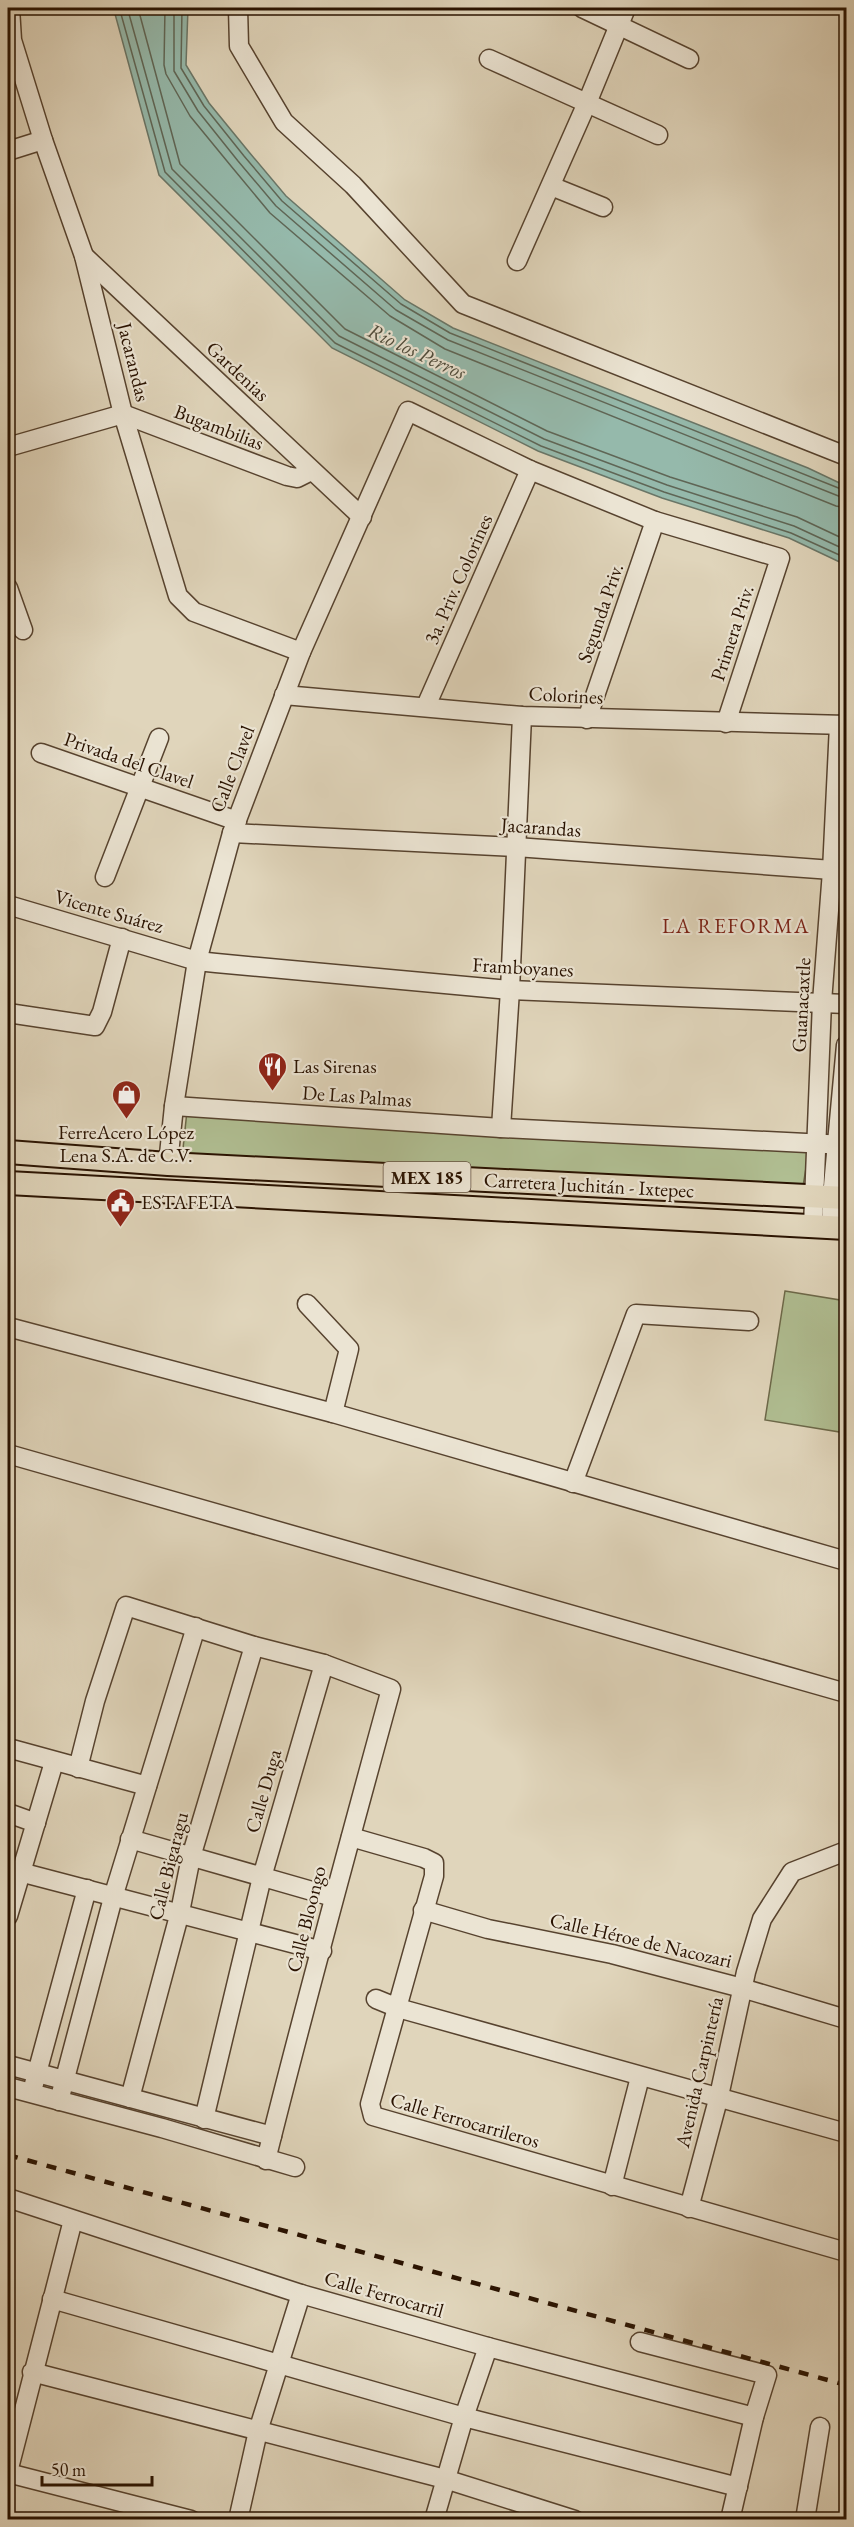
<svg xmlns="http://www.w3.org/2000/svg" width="854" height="2527" font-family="'EB Garamond',serif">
  <rect width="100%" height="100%" fill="#e0d5bb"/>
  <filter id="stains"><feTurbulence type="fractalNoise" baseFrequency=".00333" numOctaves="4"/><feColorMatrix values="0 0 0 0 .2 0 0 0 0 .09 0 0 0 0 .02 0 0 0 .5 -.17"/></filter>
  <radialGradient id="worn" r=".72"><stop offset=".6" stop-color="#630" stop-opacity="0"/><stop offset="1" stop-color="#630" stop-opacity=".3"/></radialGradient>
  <g fill="#b0be92" stroke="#6c6849" stroke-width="1.5">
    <polygon points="187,1111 809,1150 803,1186 182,1158"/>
    <polygon points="785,1291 846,1301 846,1433 765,1420"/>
  </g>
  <polygon fill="#95b9ab" stroke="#6a7667" stroke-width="1.5" points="116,8 188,8 186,65 209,103 249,152 286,196 405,300 453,328 808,468 846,486 846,565 789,538 662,498 538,451 332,348 159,175 115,14"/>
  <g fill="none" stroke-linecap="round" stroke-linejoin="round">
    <g stroke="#5f6656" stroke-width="1.5">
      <polyline points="122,8 121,14 165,172 335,343 541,446 664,492 791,533 846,558"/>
      <polyline points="129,8 129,14 172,169 339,336 544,439 667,485 794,526 846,550"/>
      <polyline points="138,8 180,164 345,329 547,431 670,477 797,517 846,540"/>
      <polyline points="165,8 164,65 166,74 190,116 231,166 270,213 390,316 445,349 836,506 846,508"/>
      <polyline points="174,8 174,71 198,111 238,161 276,206 396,310 448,340 846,499"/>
      <polyline points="182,8 181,68 204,106 244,156 282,201 401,304 450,333 846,491"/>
    </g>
    <defs>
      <g id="minor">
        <polyline points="10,8 12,40 43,140 84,256 123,414 178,596 194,612 301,652"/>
        <polyline points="238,8 239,46 284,122 353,185 463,304 846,456"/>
        <polyline points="582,8 689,59"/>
        <polyline points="489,59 658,135"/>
        <polyline points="8,151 43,140"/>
        <polyline points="551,186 603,207"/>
        <polyline points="84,256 362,517"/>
        <polyline points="517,261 587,103 626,8"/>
        <polyline points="8,447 123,414 287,476 297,478 311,471"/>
        <polyline points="8,588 23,630"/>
        <polyline points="284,695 522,716 846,725"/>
        <polyline points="426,706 530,470"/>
        <polyline points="587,719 655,521"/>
        <polyline points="41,753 237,821"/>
        <polyline points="232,833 516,847 846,871"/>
        <polyline points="105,877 159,738"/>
        <polyline points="8,905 197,961 216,963 510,990 846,1004"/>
        <polyline points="8,1013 95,1026 102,1012 122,938"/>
        <polyline points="174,1106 501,1128 846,1145"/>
        <polyline points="501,1128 510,990 522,716"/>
        <polyline points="168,1164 174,1106 197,961 232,833 301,652 408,411 530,470 655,521 780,558 726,723"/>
        <polyline points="813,1226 822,1002 832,871 839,725"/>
        <polyline points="831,1227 832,1197 846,1045"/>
        <polyline points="307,1304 349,1349 333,1413"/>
        <polyline points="8,1327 333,1413 846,1561"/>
        <polyline points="8,1454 846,1693"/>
        <polyline points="573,1483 636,1314 749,1321"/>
        <polyline points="8,1748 147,1786"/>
        <path d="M78,1768l17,-67 31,-95 128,40 70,18 67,25c-43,157 -86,314 -125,471"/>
        <polyline points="8,1813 36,1823"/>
        <polyline points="351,1837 424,1858 434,1863 434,1876 370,2104 373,2116 846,2252"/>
        <polyline points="130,1839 333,1897"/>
        <polyline points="20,1872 322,1951"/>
        <polyline points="423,1910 488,1929 612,1954 742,1988 846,2019"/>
        <polyline points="8,1916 54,1762"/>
        <polyline points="376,1999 398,2008 846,2133"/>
        <polyline points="8,2065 272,2136"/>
        <polyline points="34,2084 87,1889"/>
        <polyline points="8,2087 162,2128 295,2167"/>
        <polyline points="130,2098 180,1912 191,1857 254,1646"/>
        <polyline points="59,2101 114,1894 196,1627"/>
        <polyline points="204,2119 262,1877 324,1664"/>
        <polyline points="612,2186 640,2077"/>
        <polyline points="8,2198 301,2294 488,2347 754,2417"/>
        <polyline points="689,2208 719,2096 746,1972 762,1919 792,1872 846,1851"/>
        <polyline points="52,2299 464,2417 738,2487"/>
        <polyline points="640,2342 767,2375 754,2417 730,2520"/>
        <polyline points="32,2372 445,2479 575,2520"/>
        <polyline points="8,2472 73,2220"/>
        <polyline points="8,2473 191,2520"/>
        <polyline points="238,2520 258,2431 301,2294"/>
        <polyline points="434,2520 464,2417 488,2347"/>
        <polyline points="805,2520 820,2427"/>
      </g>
      <g id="major">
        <polyline points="8,1152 168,1164 846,1198"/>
        <polyline points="8,1183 846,1228"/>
      </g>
    </defs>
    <use href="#minor" stroke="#57432f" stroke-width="21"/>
    <use href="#major" stroke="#291200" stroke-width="26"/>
    <use href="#minor" stroke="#ebe4d3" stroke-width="18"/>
    <use href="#major" stroke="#e0d5bb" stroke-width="22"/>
    <polyline stroke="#291200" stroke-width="4.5" stroke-dasharray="10 10" stroke-linecap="butt" points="8,2155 846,2385"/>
  </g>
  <defs>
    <symbol id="restaurant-pin" viewBox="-11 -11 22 30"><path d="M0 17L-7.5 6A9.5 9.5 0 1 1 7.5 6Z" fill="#8f2418" stroke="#ebe4d3"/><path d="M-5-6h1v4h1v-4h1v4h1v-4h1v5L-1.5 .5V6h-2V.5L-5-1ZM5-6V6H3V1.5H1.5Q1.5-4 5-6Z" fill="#fff"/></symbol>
    <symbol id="shop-pin" viewBox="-11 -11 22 30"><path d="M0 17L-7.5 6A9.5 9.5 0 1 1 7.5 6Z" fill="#8f2418" stroke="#ebe4d3"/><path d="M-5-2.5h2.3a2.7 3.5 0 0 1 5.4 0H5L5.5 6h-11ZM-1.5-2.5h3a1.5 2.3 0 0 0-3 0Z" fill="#fff"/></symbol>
    <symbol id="civic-pin" viewBox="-11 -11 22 30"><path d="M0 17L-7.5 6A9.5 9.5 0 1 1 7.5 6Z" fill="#8f2418" stroke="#ebe4d3"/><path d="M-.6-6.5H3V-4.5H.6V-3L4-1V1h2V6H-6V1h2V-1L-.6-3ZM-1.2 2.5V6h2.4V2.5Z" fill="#fff"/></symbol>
  </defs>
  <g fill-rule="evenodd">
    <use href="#restaurant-pin" x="256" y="1050" width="33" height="45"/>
    <use href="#shop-pin" x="110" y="1078" width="33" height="45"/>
    <use href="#civic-pin" x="104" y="1186" width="33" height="45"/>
  </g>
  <g text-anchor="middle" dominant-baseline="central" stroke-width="4.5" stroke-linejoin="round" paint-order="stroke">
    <rect fill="#ebe4d3" stroke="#63513f" stroke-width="1.5" x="383.5" y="1162" width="87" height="30" rx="4.5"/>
    <g font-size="18" font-weight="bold" fill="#291200">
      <text x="427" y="1177">MEX 185</text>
    </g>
    <g font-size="20" fill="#291200" stroke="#ebe4d3">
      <text transform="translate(134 362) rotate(76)">Jacarandas</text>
      <text transform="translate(238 371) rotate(43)">Gardenias</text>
      <text transform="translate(219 427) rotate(21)">Bugambilias</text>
      <text transform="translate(458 579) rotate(-66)">3a. Priv. Colorines</text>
      <text transform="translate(600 613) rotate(-71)">Segunda Priv.</text>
      <text transform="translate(732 633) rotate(-72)">Primera Priv.</text>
      <text transform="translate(566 695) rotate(3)">Colorines</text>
      <text transform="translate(129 760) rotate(19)">Privada del Clavel</text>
      <text transform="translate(232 769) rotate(-69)">Calle Clavel</text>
      <text transform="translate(541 827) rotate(4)">Jacarandas</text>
      <text transform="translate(109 911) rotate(16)">Vicente Suárez</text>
      <text transform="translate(523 967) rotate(3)">Framboyanes</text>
      <text transform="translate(801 1005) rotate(-87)">Guanacaxtle</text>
      <text transform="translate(357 1096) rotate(4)">De Las Palmas</text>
      <text transform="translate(589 1185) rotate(3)">Carretera Juchitán - Ixtepec</text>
      <text transform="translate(263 1791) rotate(-74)">Calle Duga</text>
      <text transform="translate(168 1866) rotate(-76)">Calle Bigaragu</text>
      <text transform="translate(306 1919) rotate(-76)">Calle Bloongo</text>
      <text transform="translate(641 1940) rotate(13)">Calle Héroe de Nacozari</text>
      <text transform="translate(699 2072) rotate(-77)">Avenida Carpintería</text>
      <text transform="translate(465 2120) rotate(16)">Calle Ferrocarrileros</text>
      <text transform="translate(384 2294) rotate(16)">Calle Ferrocarril</text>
    </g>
    <g font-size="20" fill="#291200" stroke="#ebe4d3" text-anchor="start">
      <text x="293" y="1066">Las Sirenas</text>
      <text x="126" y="1132" text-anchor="middle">FerreAcero López<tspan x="126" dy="23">Lena S.A. de C.V.</tspan></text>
      <text x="141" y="1202">ESTAFETA</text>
    </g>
    <g font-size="21" font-style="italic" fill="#4f4c3c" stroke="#ebe4d3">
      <text transform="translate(417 351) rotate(25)">Rio los Perros</text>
    </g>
    <g font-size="21" letter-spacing="1.5" fill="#7a1f14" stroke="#ebe4d3">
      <text x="736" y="925">LA REFORMA</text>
    </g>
  </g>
  <rect width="854" height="2527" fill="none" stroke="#e0d5bb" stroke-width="30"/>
  <rect x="9" y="9" width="836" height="2509" fill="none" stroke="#291200" stroke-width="3"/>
  <rect x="15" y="15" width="824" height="2497" fill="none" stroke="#291200" stroke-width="1.5"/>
  <path d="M42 2476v9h110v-9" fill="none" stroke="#291200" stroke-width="3"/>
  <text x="51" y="2476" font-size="18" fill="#291200" stroke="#ebe4d3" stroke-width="4.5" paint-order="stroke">50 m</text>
  <rect width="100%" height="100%" filter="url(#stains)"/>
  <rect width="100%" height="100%" fill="url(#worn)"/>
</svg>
